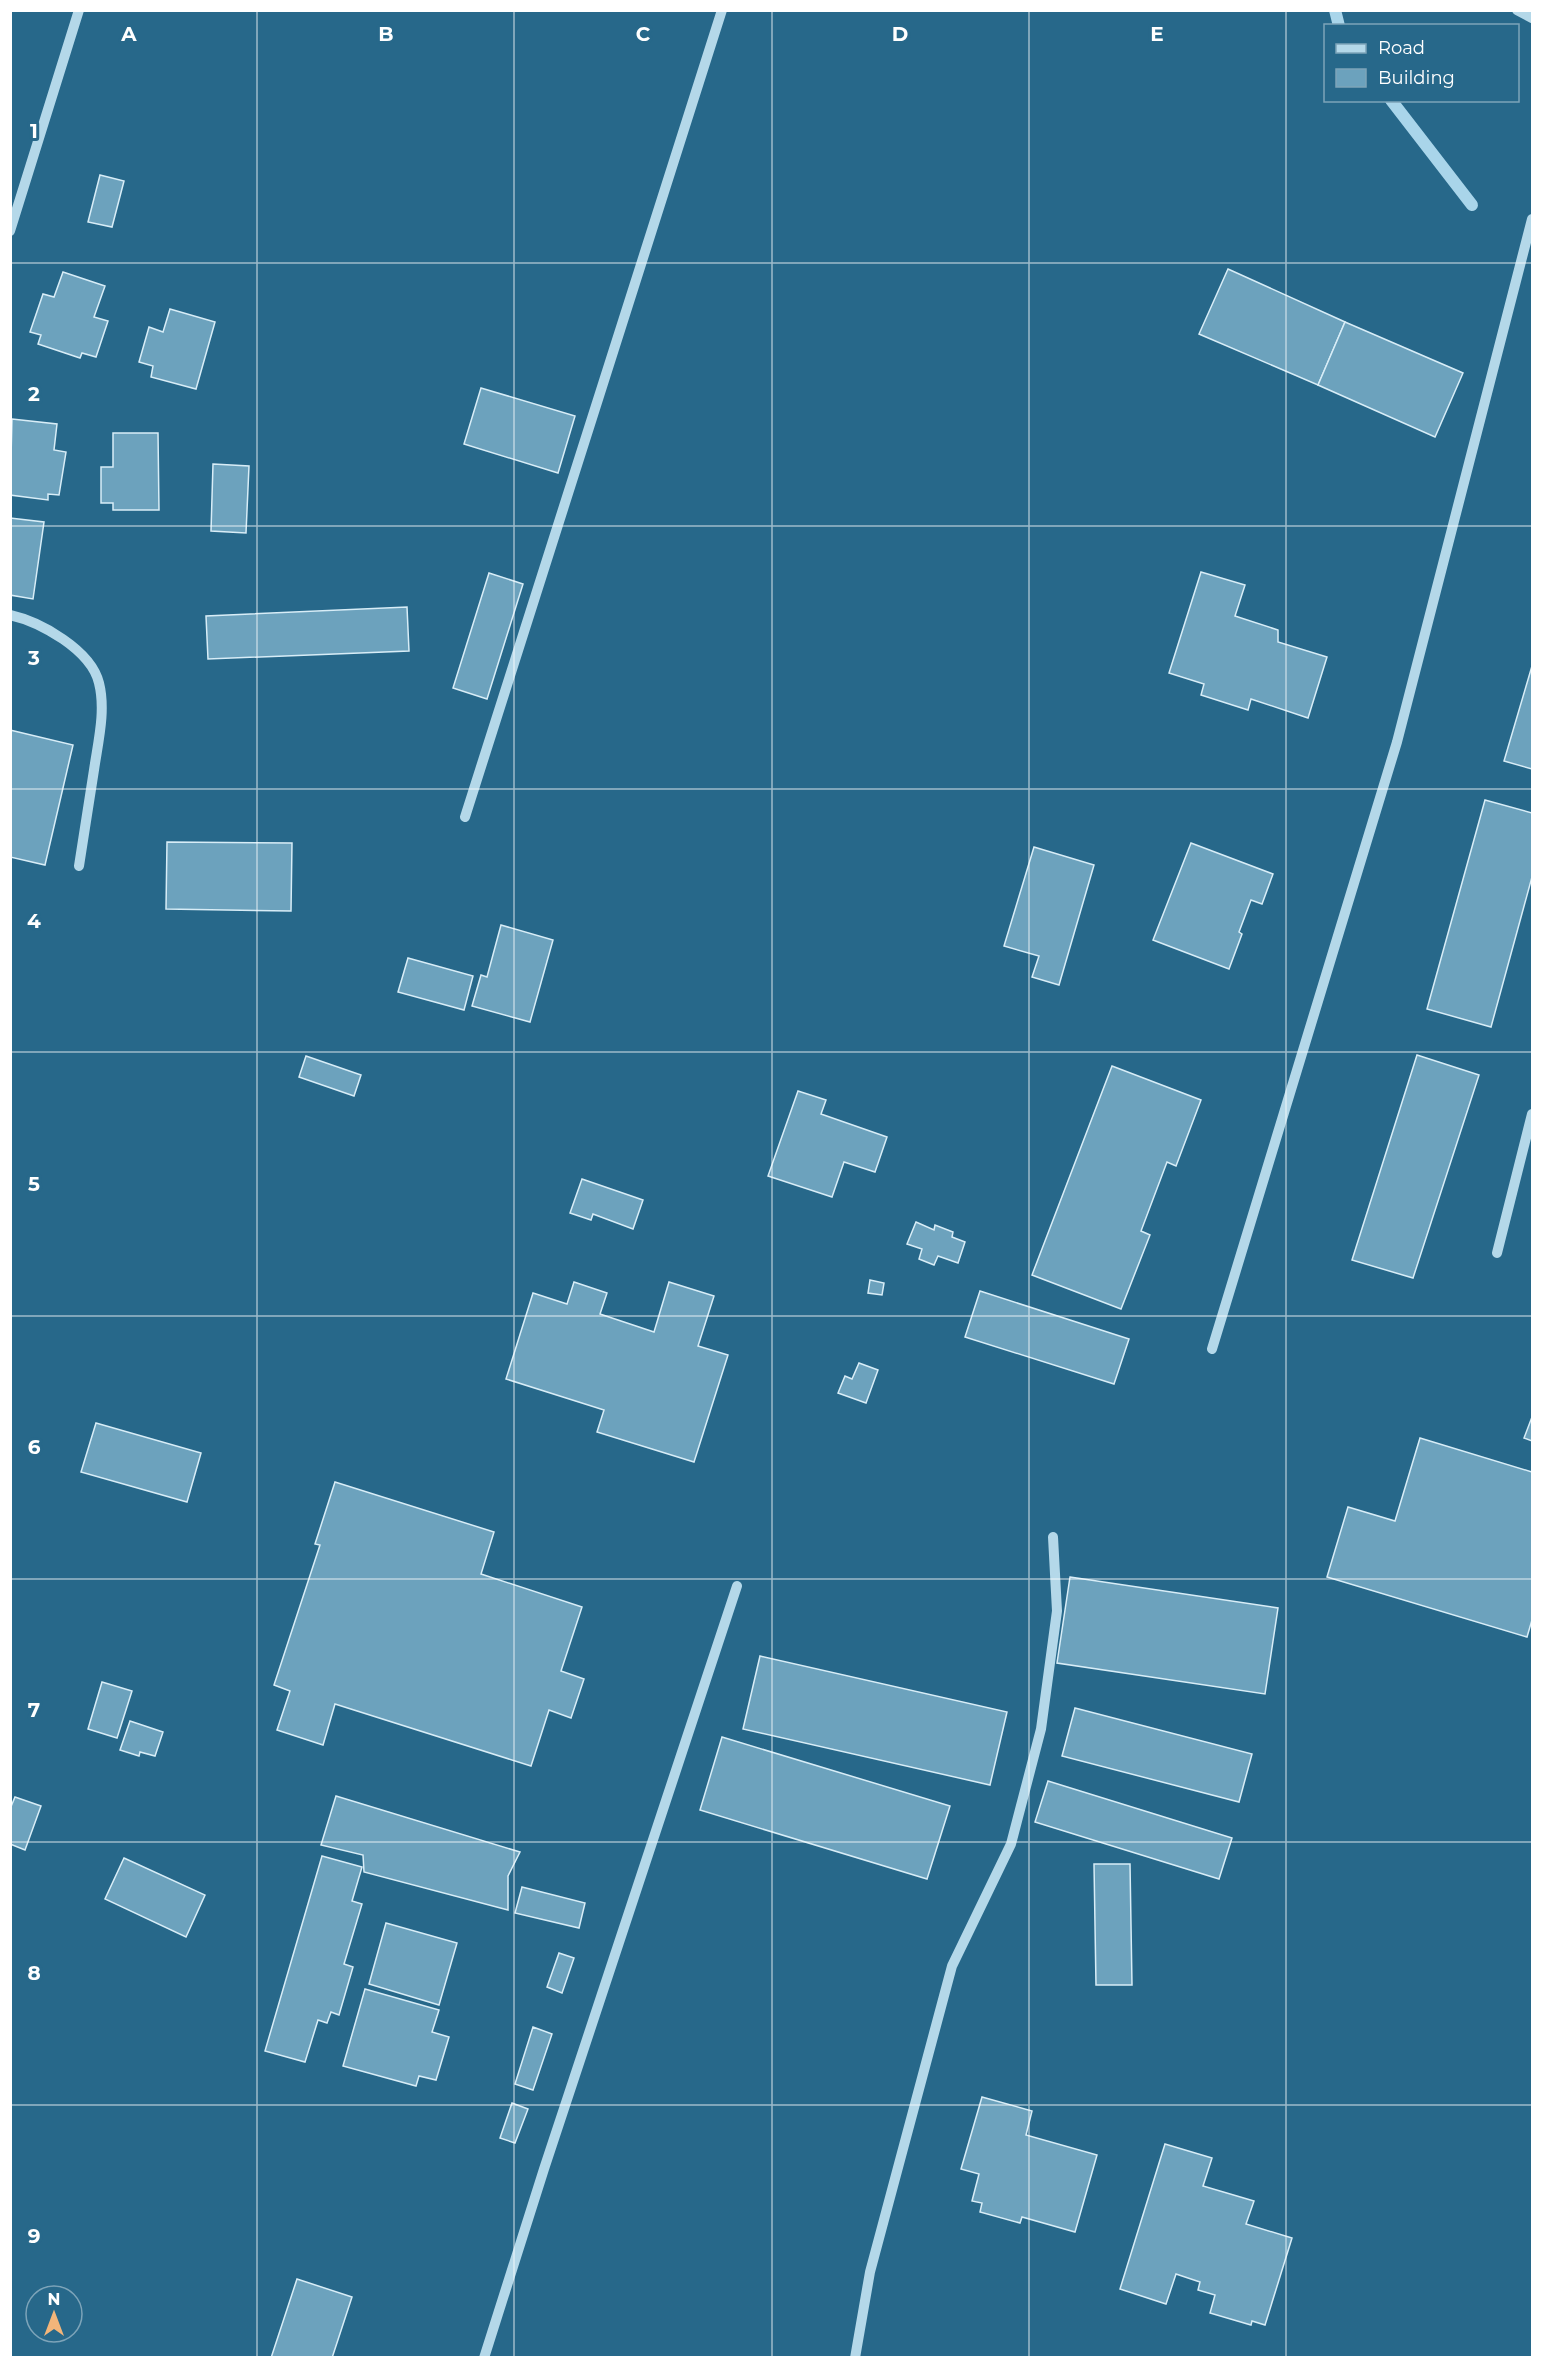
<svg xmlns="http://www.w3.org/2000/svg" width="1543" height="2368" font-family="Montserrat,sans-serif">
  <rect width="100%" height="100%" fill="#27688a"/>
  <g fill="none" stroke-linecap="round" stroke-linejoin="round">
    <g stroke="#a9d5ea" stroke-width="12">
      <polyline points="1335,10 1339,26"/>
      <polyline points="1391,100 1472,205"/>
    </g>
  </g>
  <g fill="#6ca2bd" stroke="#d8edf7" stroke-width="1.5">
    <polygon points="100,175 124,181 112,227 88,222"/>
    <polygon points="1228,269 1345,322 1318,385 1199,334"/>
    <polygon points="63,272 105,286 94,317 108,321 96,357 82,353 80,358 38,344 41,335 30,332 43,294 54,297"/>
    <polygon points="170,309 215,322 196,389 151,377 153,366 139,362 149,327 163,332"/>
    <polygon points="1345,322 1463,373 1435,437 1318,385"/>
    <polygon points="481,388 575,416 558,473 464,444"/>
    <polygon points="12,419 57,424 54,450 66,452 59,495 48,494 48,500 10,495"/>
    <polygon points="113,433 158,433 159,510 113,510 113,503 101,503 101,467 113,467"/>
    <polygon points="213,464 249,466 246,533 211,531"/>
    <polygon points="10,518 44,522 33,599 10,595"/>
    <polygon points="1201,572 1245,585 1235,616 1278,630 1278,642 1327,657 1308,718 1251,699 1248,710 1201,695 1204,684 1169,673"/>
    <polygon points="489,573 523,584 487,699 453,688"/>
    <polygon points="407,607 409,651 208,659 206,616"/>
    <polygon points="1532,666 1532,769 1504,761"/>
    <polygon points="10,730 73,745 45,865 10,857"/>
    <polygon points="1485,800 1532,813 1532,877 1491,1027 1427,1009"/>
    <polygon points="167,842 292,843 291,911 166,909"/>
    <polygon points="1191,843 1273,874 1262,904 1251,900 1239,932 1242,934 1229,969 1153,940"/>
    <polygon points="1034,847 1094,865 1059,985 1032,977 1039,956 1004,946"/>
    <polygon points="501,925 553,940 530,1022 472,1006 481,975 487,977"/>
    <polygon points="408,958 473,976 464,1010 398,992"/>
    <polygon points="1417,1055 1479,1075 1413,1278 1352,1260"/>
    <polygon points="306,1056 361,1075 354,1096 299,1077"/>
    <polygon points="1112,1066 1201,1100 1176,1166 1167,1162 1141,1231 1150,1235 1121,1309 1032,1275"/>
    <polygon points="798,1091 826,1100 821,1114 887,1137 875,1172 844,1162 832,1197 768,1176"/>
    <polygon points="582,1179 643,1200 633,1229 593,1214 591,1220 570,1213"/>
    <polygon points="916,1222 934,1230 935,1225 953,1232 952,1237 965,1242 958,1263 938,1256 934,1265 919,1259 922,1249 907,1244"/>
    <polygon points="870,1280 884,1283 882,1295 868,1293"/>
    <polygon points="574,1282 607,1293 600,1314 654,1332 669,1282 714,1296 698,1346 728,1355 694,1462 597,1432 604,1410 506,1379 533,1293 567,1304"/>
    <polygon points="980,1291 1129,1339 1114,1384 965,1337"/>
    <polygon points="859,1363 878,1370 866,1403 838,1393 845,1376 852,1379"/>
    <polygon points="1532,1417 1532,1441 1524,1438"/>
    <polygon points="96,1423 201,1453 187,1502 81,1472"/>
    <polygon points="1420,1438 1532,1472 1532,1620 1527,1637 1327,1577 1348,1507 1395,1521"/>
    <polygon points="335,1482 494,1532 481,1574 582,1607 561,1671 584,1679 571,1718 549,1710 531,1766 335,1704 323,1745 277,1730 290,1691 274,1685 320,1545 315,1544"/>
    <polygon points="1070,1577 1278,1608 1265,1694 1057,1663"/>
    <polygon points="760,1656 1007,1712 990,1785 743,1729"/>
    <polygon points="102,1682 132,1691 117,1738 88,1729"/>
    <polygon points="1075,1708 1252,1754 1239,1802 1062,1756"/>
    <polygon points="130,1721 163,1732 155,1756 140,1752 139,1756 120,1750"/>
    <polygon points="722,1737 950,1806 927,1879 700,1810"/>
    <polygon points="1048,1781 1232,1838 1219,1879 1035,1822"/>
    <polygon points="336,1796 520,1852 508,1876 508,1910 364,1872 363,1855 321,1845"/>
    <polygon points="15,1797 41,1806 25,1850 10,1844 10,1809"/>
    <polygon points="322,1856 362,1867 352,1901 362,1904 344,1964 353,1967 339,2015 331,2012 327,2023 318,2020 305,2062 265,2051"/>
    <polygon points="124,1858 205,1895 186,1937 105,1899"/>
    <polygon points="1094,1864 1130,1864 1132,1985 1096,1985"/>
    <polygon points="522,1887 585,1903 579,1928 515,1913"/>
    <polygon points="386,1923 457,1943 439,2005 369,1984"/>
    <polygon points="559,1953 574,1958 562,1993 547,1987"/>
    <polygon points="365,1989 439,2010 432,2032 449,2037 436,2080 419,2076 416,2086 343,2066"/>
    <polygon points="533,2027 552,2034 533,2090 515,2084"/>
    <polygon points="982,2097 1032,2111 1026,2135 1097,2155 1075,2232 1022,2217 1020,2223 980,2212 982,2203 972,2201 979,2174 961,2169"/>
    <polygon points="512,2103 528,2109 515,2143 500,2138"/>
    <polygon points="1165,2144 1212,2158 1203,2186 1254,2201 1246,2224 1292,2238 1265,2325 1252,2321 1251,2325 1210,2313 1215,2295 1198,2290 1200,2282 1176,2274 1166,2304 1120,2289"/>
    <polygon points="297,2279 352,2297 332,2358 271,2358"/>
  </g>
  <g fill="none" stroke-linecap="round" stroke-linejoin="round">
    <g stroke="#b4d8e9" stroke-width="10">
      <polyline points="1517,10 1532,18"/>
      <polyline points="10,231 79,10"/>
      <path d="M10,615c31,7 81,35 89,68 7,28 -1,59 -5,87 -5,32 -10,64 -15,96"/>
      <polyline points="465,817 722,10"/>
      <polyline points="1497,1253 1532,1114"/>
      <polyline points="1212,1349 1397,742 1532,219"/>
      <polyline points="484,2358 544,2169 737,1586"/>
      <polyline points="855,2358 870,2272 952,1966 1011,1844 1041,1729 1057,1611 1053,1537"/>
    </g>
  </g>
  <path fill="none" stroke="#fff" stroke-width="1.5" stroke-opacity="0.55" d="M257,10v2348M514,10v2348M772,10v2348M1029,10v2348M1286,10v2348M10,263h1522M10,526h1522M10,789h1522M10,1052h1522M10,1316h1522M10,1579h1522M10,1842h1522M10,2105h1522"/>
  <g font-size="20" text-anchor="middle" font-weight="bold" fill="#fff" stroke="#27688a" stroke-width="6" stroke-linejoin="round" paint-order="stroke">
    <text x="129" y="41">A</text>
    <text x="386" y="41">B</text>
    <text x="643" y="41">C</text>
    <text x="900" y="41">D</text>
    <text x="1157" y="41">E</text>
    <text x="34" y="138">1</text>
    <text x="34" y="401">2</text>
    <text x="34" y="665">3</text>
    <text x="34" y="928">4</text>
    <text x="34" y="1191">5</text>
    <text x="34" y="1454">6</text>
    <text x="34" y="1717">7</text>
    <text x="34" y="1980">8</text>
    <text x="34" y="2243">9</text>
  </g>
  <rect width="1543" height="2368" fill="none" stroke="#ffffff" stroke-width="24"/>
  <rect x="1324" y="24" width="195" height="78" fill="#27688a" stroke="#7da4b9" stroke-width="1.5"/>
  <rect x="1336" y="44" width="30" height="9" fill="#b4d8e9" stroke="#7da4b9" stroke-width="1.5"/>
  <text x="1378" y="54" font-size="18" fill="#ffffff">Road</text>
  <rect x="1336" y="69" width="30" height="18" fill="#6ca2bd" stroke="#7da4b9" stroke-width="1.5"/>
  <text x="1378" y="84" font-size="18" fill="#ffffff">Building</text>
  <g transform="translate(54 2314)"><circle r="28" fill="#27688a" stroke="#7da4b9" stroke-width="1.5"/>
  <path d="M0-4.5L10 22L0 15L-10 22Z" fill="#f2b57a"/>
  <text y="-9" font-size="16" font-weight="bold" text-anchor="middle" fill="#ffffff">N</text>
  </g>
</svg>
